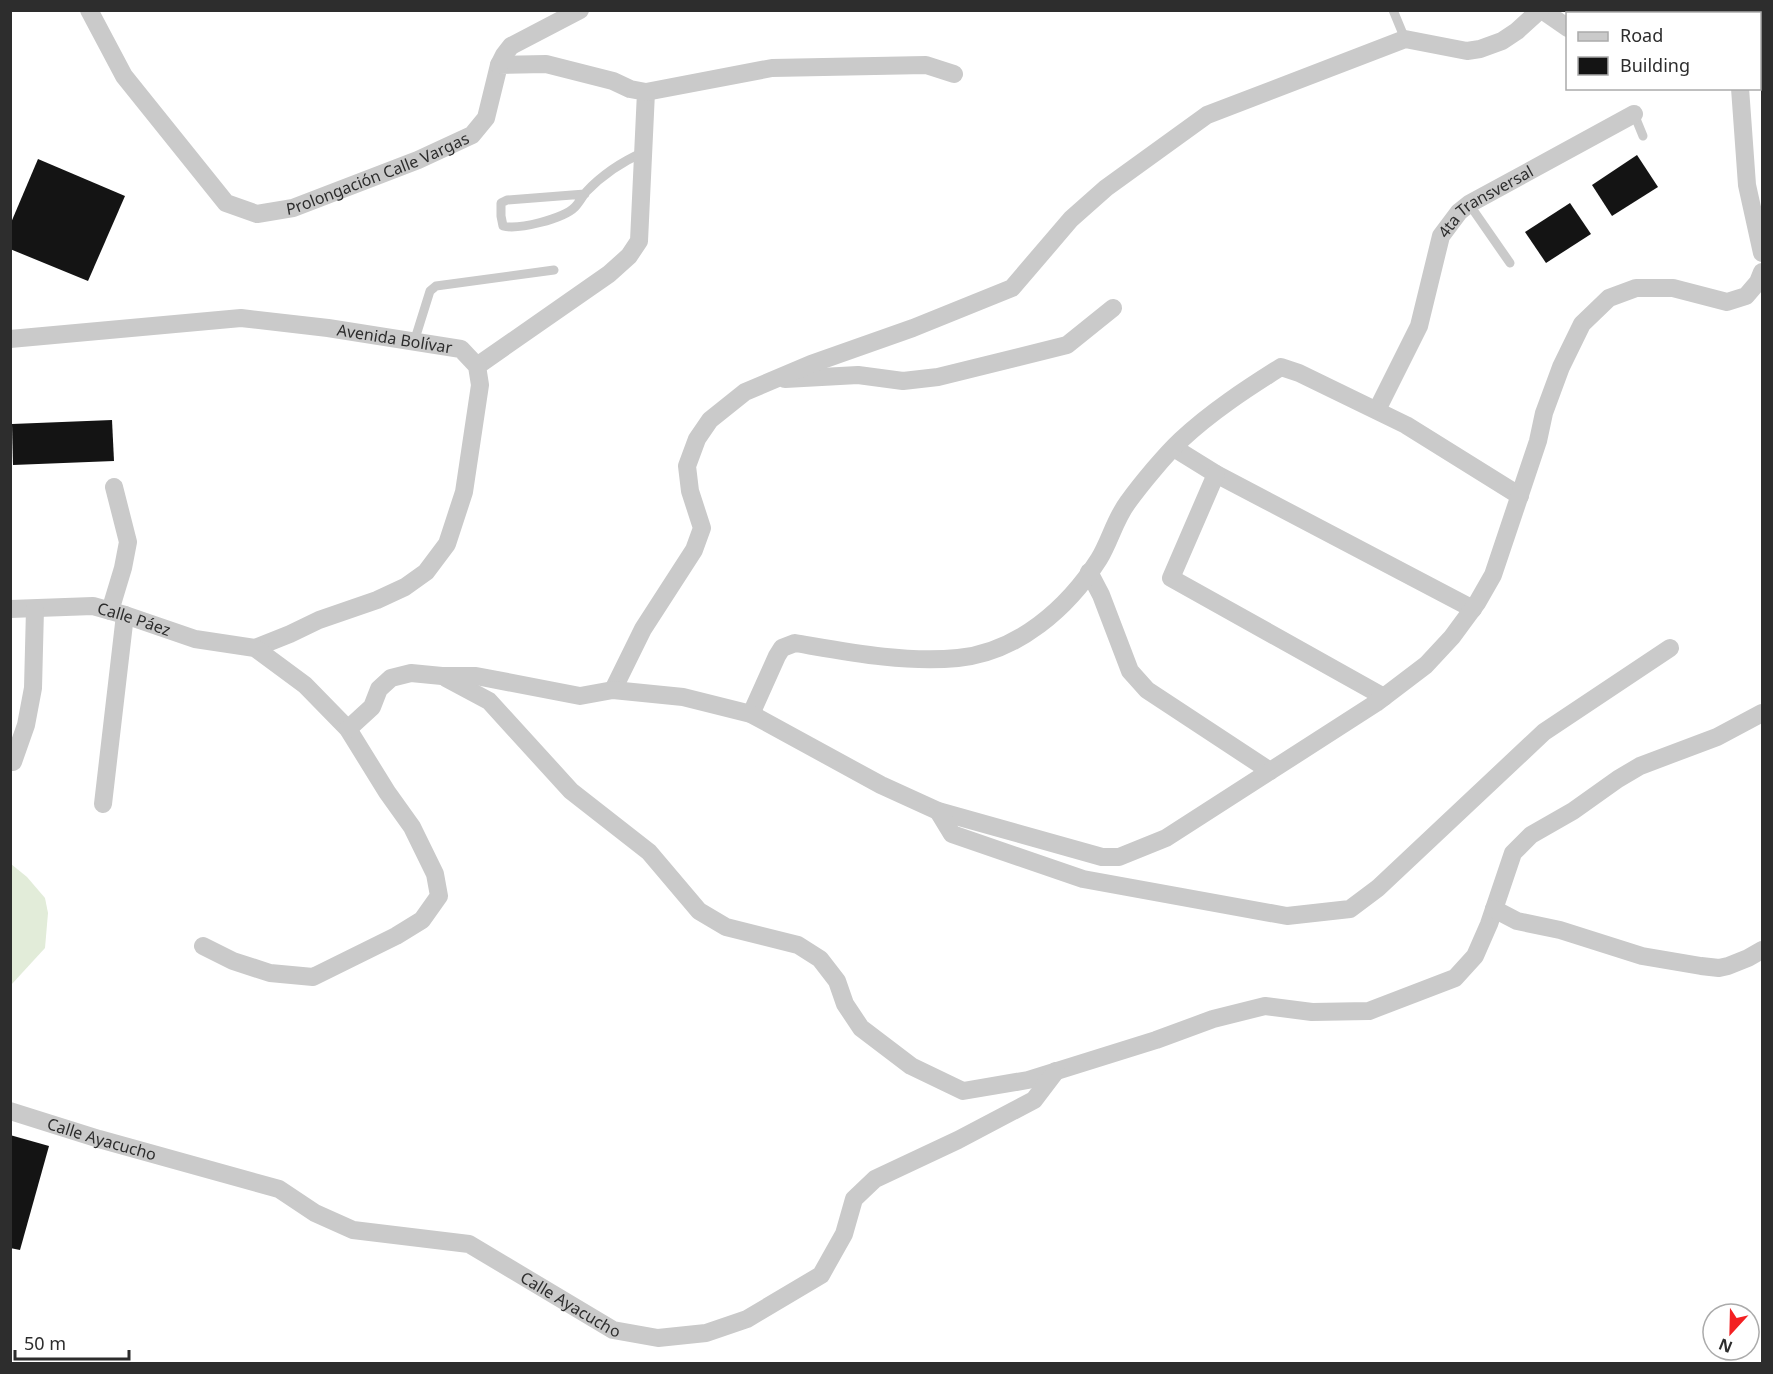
<svg xmlns="http://www.w3.org/2000/svg" width="1773" height="1374" font-family="'Noto Sans',sans-serif">
  <rect width="100%" height="100%" fill="#fff"/>
  <polygon fill="#e2ecd9" points="11,864 27,877 45,898 48,913 45,948 11,985"/>
  <g fill="#141414">
    <polygon points="1637,155 1658,187 1612,216 1592,185"/>
    <polygon points="38,159 125,196 88,281 10,249 10,225"/>
    <polygon points="1570,203 1591,234 1546,263 1525,232"/>
    <polygon points="112,420 114,461 13,465 12,424"/>
    <polygon points="10,1135 49,1146 20,1250 10,1248"/>
  </g>
  <g fill="none" stroke-linecap="round" stroke-linejoin="round">
    <g stroke="#cacaca" stroke-width="9">
      <polyline points="1393,10 1405,39"/>
      <polyline points="1634,114 1643,136"/>
      <path d="M585,194l-78,6 -6,3v13l2,10c15,4 60,-7 72,-19 4,-4 7,-10 11,-15 17,-18 35,-30 58,-40"/>
      <polyline points="1469,204 1510,263"/>
      <polyline points="414,342 430,291 436,286 554,270"/>
    </g>
    <g stroke="#cacaca" stroke-width="18">
      <path id="s1" d="M89,10l35,66 102,127 31,11 36,-6 125,-48 54,-25 14,-17 13,-53 47,-1 67,17 17,8 16,3 -7,149 -10,15 -20,18 -132,92"/>
      <polyline points="1542,10 1568,28"/>
      <polyline points="499,65 504,55 511,46 580,10"/>
      <polyline points="1740,88 1747,185 1762,253"/>
      <polyline points="646,92 772,68 926,65 954,74"/>
      <path id="s2" d="M10,339l231,-21 87,10 133,21 16,17 3,19 -16,107 -17,52 -21,28 -21,15 -28,13 -58,20 -29,14 -35,14"/>
      <polyline points="785,379 858,375 903,381 938,377 1067,345 1113,308"/>
      <path id="s3" d="M1377,410l42,-84 22,-90 18,-24 10,-8 165,-90"/>
      <polyline points="1174,448 1216,474 1473,609"/>
      <polyline points="1216,474 1171,578 1384,697"/>
      <polyline points="1089,572 1101,595 1130,671 1147,690 1270,771"/>
      <path id="s4" d="M10,609l83,-3 32,9 70,24 60,9 50,37 43,44 39,63 25,35 23,47 4,22 -17,24 -26,16 -83,41 -43,-4 -37,-12 -30,-15"/>
      <polyline points="110,611 123,568 128,542 114,487"/>
      <polyline points="446,678 489,701 571,791 649,852 699,911 726,927 798,945 820,959 837,981 845,1004 861,1028 911,1066 963,1091 1028,1080 1156,1040 1213,1019 1265,1006 1312,1012 1369,1011 1455,978 1475,956 1489,924 1513,853 1531,835 1573,811 1618,779 1640,766 1717,737 1762,713"/>
      <polyline points="613,690 643,629 694,550 702,528 690,491 687,466 697,439 710,420 745,392 811,364 913,328 1012,288 1071,219 1106,188 1207,115 1405,39 1467,51 1480,49 1502,41 1517,31 1540,10"/>
      <path d="M751,714l26,-58 5,-8 13,-5c53,9 108,20 163,15 60,-6 110,-50 141,-99 11,-18 16,-40 29,-57 13,-18 37,-47 53,-62 30,-28 65,-51 100,-73l18,6 107,52 114,71"/>
      <polyline points="348,729 372,707 379,689 391,678 411,673 442,676 476,676 580,696 613,690 683,697 751,714 881,785 938,811 1102,857 1119,857 1166,838 1376,703 1426,665 1452,637 1477,603 1493,575 1538,441 1544,413 1561,367 1582,324 1609,298 1636,288 1673,288 1727,302 1746,296 1758,282 1762,272"/>
      <polyline points="13,762 26,725 33,688 35,609"/>
      <polyline points="103,804 125,615"/>
      <polyline points="938,811 952,834 1083,879 1287,916 1350,909 1378,888 1544,732 1670,648"/>
      <polyline points="1494,909 1517,921 1560,930 1642,956 1701,966 1719,968 1728,966 1748,958 1762,950"/>
      <path id="s5" d="M10,1111l89,28 180,50 36,24 38,17 116,14 144,86 45,8 48,-5 41,-14 74,-44 23,-41 10,-35 21,-20 83,-39 76,-40 22,-29"/>
    </g>
  </g>
  <g text-anchor="middle" dominant-baseline="central" stroke-width="6" stroke-linejoin="round" paint-order="stroke">
    <g font-size="16" fill="#2d2d2d" stroke="#fff">
      <text stroke="none"><textPath href="#s1" startOffset="398">Prolongación Calle Vargas</textPath></text>
      <text stroke="none"><textPath href="#s3" startOffset="244">4ta Transversal</textPath></text>
      <text stroke="none"><textPath href="#s2" startOffset="387">Avenida Bolívar</textPath></text>
      <text stroke="none"><textPath href="#s4" startOffset="126">Calle Páez</textPath></text>
      <text stroke="none"><textPath href="#s5" startOffset="96">Calle Ayacucho</textPath></text>
      <text stroke="none"><textPath href="#s5" startOffset="600">Calle Ayacucho</textPath></text>
    </g>
  </g>
  <rect width="1773" height="1374" fill="none" stroke="#2d2d2d" stroke-width="24"/>
  <rect x="1566" y="12" width="195" height="78" fill="#ffffff" stroke="#ababab" stroke-width="1.5"/>
  <rect x="1578" y="32" width="30" height="9" fill="#cacaca" stroke="#ababab" stroke-width="1.5"/>
  <text x="1620" y="42" font-size="18" fill="#2d2d2d">Road</text>
  <rect x="1578" y="57" width="30" height="18" fill="#141414" stroke="#ababab" stroke-width="1.5"/>
  <text x="1620" y="72" font-size="18" fill="#2d2d2d">Building</text>
  <g transform="translate(1731 1332) rotate(202)"><circle r="28" fill="#ffffff" stroke="#ababab" stroke-width="1.5"/>
  <path d="M0-4.5L10 22L0 15L-10 22Z" fill="#f32022"/>
  <text y="-9" font-size="16" font-weight="bold" text-anchor="middle" fill="#2d2d2d">N</text>
  </g>
  <path d="M15 1350v9h114v-9" fill="none" stroke="#2d2d2d" stroke-width="3"/>
  <text x="24" y="1350" font-size="18" fill="#2d2d2d" stroke="#ffffff" stroke-width="4.5" paint-order="stroke">50 m</text>
</svg>
